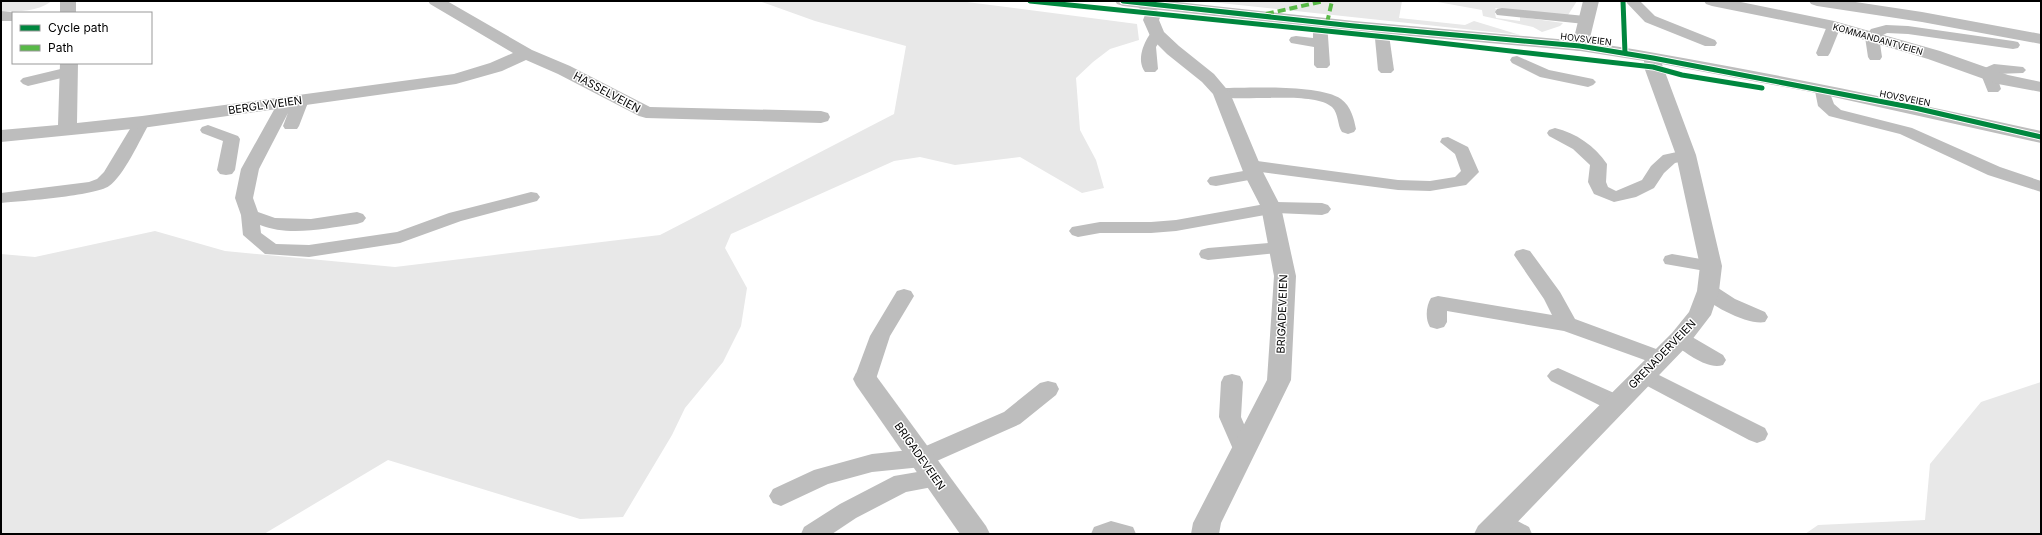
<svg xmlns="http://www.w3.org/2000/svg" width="2042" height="535" font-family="Inter,sans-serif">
  <rect width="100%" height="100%" fill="#fff"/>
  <g fill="#e8e8e8">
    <path d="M1,1h51c-15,11 -32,10 -51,11z"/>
    <polygon points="759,1 959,1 1137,24 1139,40 1110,49 1093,62 1076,78 1080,130 1096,160 1104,188 1082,193 1020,157 955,165 920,157 894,161 731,234 725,248 747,288 741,326 723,362 685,408 672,435 623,517 580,519 388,460 264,534 1,534 1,254 35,257 155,231 225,251 395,267 660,235 894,114 906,46 815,21"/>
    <polygon points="1201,1 1402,1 1399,18 1465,25 1474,21 1520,35"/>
    <polygon points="1432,1 1577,1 1568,15 1495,8 1498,13 1495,13 1496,18 1520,21 1520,17 1563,23 1560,26 1542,32 1533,27 1483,16 1482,10"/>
    <polygon points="2041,382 2041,534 1805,534 1818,525 1925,520 1930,464 1981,402"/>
  </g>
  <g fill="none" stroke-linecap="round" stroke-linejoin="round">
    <g fill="#bdbdbd" fill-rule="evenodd">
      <polygon points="1625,1 1640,1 1655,16 1715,40 1717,43 1715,46 1705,46 1645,22"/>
      <polygon points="1502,8 1585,16 1590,17 1592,20 1590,23 1585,24 1497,15 1495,12 1497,9"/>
      <polygon points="1320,18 1325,19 1327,22 1330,65 1327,68 1317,68 1314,65 1314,47 1291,43 1289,40 1291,37 1296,36 1313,38 1313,22 1315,19"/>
      <polygon points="1834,22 1839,23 1841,26 1830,53 1828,56 1818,56 1816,53 1827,26 1829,23"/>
      <polygon points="1381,24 1386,25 1388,28 1394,70 1391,73 1381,73 1378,70 1374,28 1376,25"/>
      <polygon points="1886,25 1908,26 2013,41 2018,42 2020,45 2018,48 2013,49 1908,34 1887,33 1879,37 1882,57 1880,60 1870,60 1868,57 1865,37 1871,29"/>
      <path d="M1157,30l5,1 2,3 -8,13 2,22 -3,3h-10c-9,-13 -1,-30 7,-41z"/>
      <polygon points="1517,56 1549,70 1593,79 1596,82 1593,85 1588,87 1540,77 1512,63 1510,60 1512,57"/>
      <polygon points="1994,64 2023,67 2026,70 2023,73 1996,74 2001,89 1998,92 1988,92 1982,77 1977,73 1980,70"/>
      <polygon points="69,67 74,69 77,72 74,75 28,86 23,84 20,81 23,78"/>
      <polygon points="1823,86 1828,88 1834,104 1841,110 1912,128 2000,167 2041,181 2041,192 1988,175 1900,134 1829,116 1818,106 1815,91 1818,88"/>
      <path d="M1221,88c28,0 98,-4 120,11 10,7 13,20 15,30l-2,3 -6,2 -6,-2c-5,-7 -3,-18 -10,-25 -19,-17 -91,-4 -117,-11l-2,-3 2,-3z"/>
      <path d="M301,95l6,2 2,3 -10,26 -2,3h-12l-2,-3 5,-13 -29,56 -6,29 5,14 17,6 36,1 46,-7 6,2 3,4 -3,4 -6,2c-31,4 -67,13 -97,1l1,8 15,11 33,1 88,-13 52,-19 82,-21 6,1 3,4 -3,4 -76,20 -61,22 -91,14 -44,-3 -22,-19 -2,-20 -6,-17 6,-29 39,-70 6,-2 7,4 2,-4z"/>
      <path d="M142,117l6,2 2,3c-9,16 -27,55 -41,64 -14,10 -87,15 -108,17v-10l88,-11 8,-3 7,-7 32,-53z"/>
      <polygon points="208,125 238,136 240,139 235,170 232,174 226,175 220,174 217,170 223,141 202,133 200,130 202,127"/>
      <path d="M1555,128c21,5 40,18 52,36l-1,18 2,5 8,4 26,-11 9,-14 12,-11 23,-5 6,1 2,4 -2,4 -17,4 -11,10 -10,15 -18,9 -22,5 -20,-8 -6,-12 2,-17 -17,-16 -24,-13 -2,-3 2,-3z"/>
      <polygon points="1448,137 1468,147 1479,172 1466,185 1430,191 1398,190 1261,172 1263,174 1260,178 1216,186 1210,185 1207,181 1210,177 1249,170 1244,169 1242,165 1244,161 1250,160 1398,180 1430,181 1455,177 1461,171 1455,154 1440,142 1442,138"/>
      <polygon points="1276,202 1322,203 1328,205 1331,209 1328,213 1322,215 1276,213 1176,231 1151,233 1100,233 1078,237 1072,235 1069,231 1072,227 1100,222 1151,222 1176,220"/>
      <polygon points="1280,242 1287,244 1289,248 1287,252 1208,260 1201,258 1199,254 1201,250 1208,248"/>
      <path d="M1523,249l7,2 30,41 15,27 92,34 3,5 -3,5 -7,2 -7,-2 -89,-32 -117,-20v11l-3,5 -7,2 -7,-2c-5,-8 -4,-21 1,-29l7,-2 114,19 -8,-16 -30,-44 2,-4z"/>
      <polygon points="1672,254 1718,262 1720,266 1718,270 1711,272 1665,264 1663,260 1665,256"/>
      <path d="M1708,284l7,2 20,13 30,13 3,5 -3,5c-15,4 -58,-17 -67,-31l3,-5z"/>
      <polygon points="904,289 911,291 914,296 890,336 876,379 872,384 865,387 858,384 854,379 870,336 897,291"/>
      <path d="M1680,332l7,2 36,21 3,5 -3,5c-16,5 -36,-12 -50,-21l-3,-5 3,-5z"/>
      <polygon points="1643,367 1765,428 1768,434 1765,440 1757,443 1749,440 1636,380 1632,375 1636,370"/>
      <polygon points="1558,368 1623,397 1626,403 1623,409 1615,411 1607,409 1551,381 1547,376 1551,371"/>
      <polygon points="1232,374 1240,376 1243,382 1241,417 1255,450 1252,456 1244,459 1236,456 1219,417 1221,382 1224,376"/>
      <polygon points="1048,381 1056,383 1059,389 1056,395 1020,424 930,464 922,467 872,472 828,484 781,506 773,503 769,496 773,489 814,470 872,454 919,449 1004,412 1040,383"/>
      <polygon points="935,469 943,471 947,478 943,485 906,492 856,518 832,534 801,534 804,527 840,504 894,476"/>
      <path d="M1499,511l30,16 3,7c-17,0 -36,1 -45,-13l4,-7z"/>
      <polygon points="1111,521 1133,527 1136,534 1091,534 1094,527"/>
    </g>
    <g fill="#bdbdbd" fill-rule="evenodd">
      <rect x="60" y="1" width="16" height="12"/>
      <polygon points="428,1 447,1 532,50 570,66 650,107 821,111 828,113 830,117 828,121 821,123 646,118 639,116 558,74 526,60 502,71 456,84 142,128 1,142 1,130 58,125 60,63 78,63 77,123 142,116 454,74 490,63 513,53 430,4"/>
      <polygon points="1136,1 1150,1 1161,15 1159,20 1164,32 1179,46 1214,74 1230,93 1264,174 1281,207 1296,276 1291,380 1221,523 1219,534 1191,534 1193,523 1267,380 1274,276 1261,207 1244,174 1213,94 1202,82 1167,54 1151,38 1143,20 1145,15 1135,3"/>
      <path d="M1583,1h16l-10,41c152,24 302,56 452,89v12l-230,-51 -149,-28 34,91 26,111 -3,25 -8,24 -23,30 -182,189h-32l4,-8 194,-193 17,-21 8,-21 3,-25 -24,-111 -32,-88v-6l-70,-11 -2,-4z"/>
      <polygon points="1704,1 1736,1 1834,21 1940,51 2008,75 2041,82 2041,92 1998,84 1928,59 1831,30 1712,6 1706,4"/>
      <polygon points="1809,1 1849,1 1922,12 2041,34 2041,44 1922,22 1817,6 1811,4"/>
      <polygon points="1,11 19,13 13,13 13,21 1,21"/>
      <polygon points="865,370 874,373 986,526 990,534 960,534 856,385 853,379 856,373"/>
    </g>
    <polygon fill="#bdbdbd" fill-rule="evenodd" points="1115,1 1168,1 1354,21 1580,41 1586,42 1588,46 1586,50 1580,51 1354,31 1123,6 1117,4"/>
    <g stroke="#58b947" stroke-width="4" stroke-dasharray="8 4" stroke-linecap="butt">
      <polyline points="1266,14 1324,1"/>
      <polyline points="1327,23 1332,1"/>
    </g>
    <defs>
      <g id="cycleway">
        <polyline points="1030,1 1396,38 1653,67 1682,75 1762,88"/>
        <polyline points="1123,1 1354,26 1580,46 1653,58 1915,108 2041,137"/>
        <polyline points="1623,1 1625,53"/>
      </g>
    </defs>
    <use href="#cycleway" stroke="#fff" stroke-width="7"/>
    <use href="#cycleway" stroke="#00873e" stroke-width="5"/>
  </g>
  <g text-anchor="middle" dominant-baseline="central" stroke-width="3" stroke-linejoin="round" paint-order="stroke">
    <g font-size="9" fill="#000" stroke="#fff">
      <text transform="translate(1586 39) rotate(7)">HOVSVEIEN</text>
      <text transform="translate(1878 39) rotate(16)">KOMMANDANTVEIEN</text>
      <text transform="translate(1905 98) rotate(11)">HOVSVEIEN</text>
    </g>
    <g font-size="11" fill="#000" stroke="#fff">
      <text transform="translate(607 92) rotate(28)">HASSELVEIEN</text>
      <text transform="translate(265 105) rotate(-8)">BERGLYVEIEN</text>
      <text transform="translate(1282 314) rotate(-88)">BRIGADEVEIEN</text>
      <text transform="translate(1662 354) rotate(-46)">GRENADERVEIEN</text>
      <text transform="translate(920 456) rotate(55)">BRIGADEVEIEN</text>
    </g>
  </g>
  <rect width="2042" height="535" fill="none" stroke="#000000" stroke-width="4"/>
  <rect x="12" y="12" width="140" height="52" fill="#ffffff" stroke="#999999"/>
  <rect x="20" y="25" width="20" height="6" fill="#00873e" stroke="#999999"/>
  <text x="48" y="32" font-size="12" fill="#000000">Cycle path</text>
  <rect x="20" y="45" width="20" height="6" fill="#58b947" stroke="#999999"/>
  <text x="48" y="52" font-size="12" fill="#000000">Path</text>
</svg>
